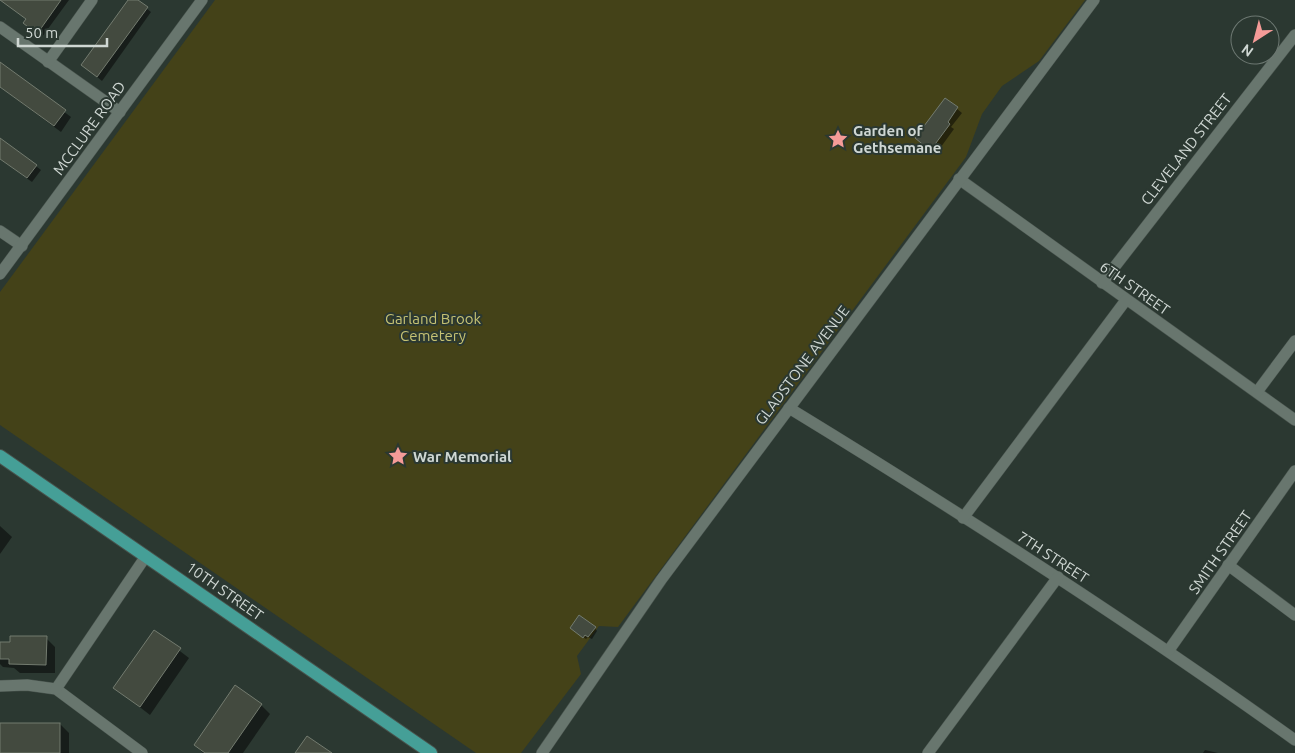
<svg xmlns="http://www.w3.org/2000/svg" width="1295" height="753" font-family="Ubuntu,sans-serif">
  <rect width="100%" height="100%" fill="#2b3831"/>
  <polygon fill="#444218" points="215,0 1085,0 1039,61 1002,86 982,114 966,157 618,627 599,626 577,656 581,674 521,753 476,753 0,425 0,292"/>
  <g fill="#0007">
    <polygon points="3,0 69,0 42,37 24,23 27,19"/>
    <polygon points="130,0 136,0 151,12 102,81 83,65"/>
    <polygon points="0,64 71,117 61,132 0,87"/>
    <polygon points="945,99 962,113 951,127 954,129 938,151 933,147 931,150 921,143"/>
    <polygon points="0,139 41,170 32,182 0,159"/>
    <polygon points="0,526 12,537 0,554"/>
    <polygon points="595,628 597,631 592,639 588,637 586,639 574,631"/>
    <polygon points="155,632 189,658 150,715 115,688"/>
    <polygon points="46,638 55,647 55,673 20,673 14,668 3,667 0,664 0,643"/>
    <polygon points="261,705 270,714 243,753 203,753 195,745"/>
    <polygon points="0,724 60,724 69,733 69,753 0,753"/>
    <polygon points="1205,750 1218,753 1203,753"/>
  </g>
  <g fill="#434a3f" stroke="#737b6f">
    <polygon points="0,0 61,0 37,34 23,23 26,19"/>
    <polygon points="128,0 138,0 148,7 97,77 81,65"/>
    <polygon points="0,62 66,110 54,126 0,87"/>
    <polygon points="945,98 958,107 948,122 950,124 933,147 928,143 926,147 915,138"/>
    <polygon points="0,138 37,165 27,178 0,159"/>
    <polygon points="579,615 596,627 588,637 585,635 583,638 570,628"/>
    <polygon points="154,630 181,648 140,707 113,688"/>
    <polygon points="10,636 47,636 46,665 9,664 9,659 0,659 0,642 10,642"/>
    <polygon points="235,685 262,704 228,753 205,753 194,745"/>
    <rect x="0" y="723" width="60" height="30"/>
    <polygon points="307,736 332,753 295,753"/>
  </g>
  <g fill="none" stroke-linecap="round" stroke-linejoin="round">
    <defs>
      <g id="minor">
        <polyline points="0,27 120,112"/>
        <polyline points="48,62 92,0"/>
        <polyline points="959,179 1295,420"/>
        <polyline points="0,231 22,246"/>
        <polyline points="0,274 202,0"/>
        <polyline points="1102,283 1295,35"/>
        <polyline points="1257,392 1295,341"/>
        <path d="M789,408c172,105 342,215 506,332"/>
        <polyline points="963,518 1126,300"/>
        <polyline points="1228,565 1295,615"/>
        <polyline points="1169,650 1295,471"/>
        <polyline points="0,686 27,685 56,689 142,753"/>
        <polyline points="56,689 146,556"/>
        <polyline points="542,753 661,580 1094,0"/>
        <polyline points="928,753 1058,577"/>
      </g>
      <polyline id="major" points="0,456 431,753"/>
    </defs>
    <use href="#minor" stroke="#48534d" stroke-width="12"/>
    <use href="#major" stroke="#48534d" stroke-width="14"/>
    <use href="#minor" stroke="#68766e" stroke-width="11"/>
    <use href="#major" stroke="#459f97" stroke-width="12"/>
  </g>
  <defs>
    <symbol id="sight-bare" viewBox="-9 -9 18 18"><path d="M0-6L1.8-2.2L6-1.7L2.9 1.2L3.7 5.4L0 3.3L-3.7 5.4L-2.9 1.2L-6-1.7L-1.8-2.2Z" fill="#f59b98" stroke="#2b3831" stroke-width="2.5" paint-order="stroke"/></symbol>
  </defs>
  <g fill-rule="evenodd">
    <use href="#sight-bare" x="824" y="125" width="28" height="28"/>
    <use href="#sight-bare" x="384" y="442" width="28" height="28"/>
  </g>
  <g text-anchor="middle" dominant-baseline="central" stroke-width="4" stroke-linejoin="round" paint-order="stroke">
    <g font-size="15" fill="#cfd7d3" stroke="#2b3831">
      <text transform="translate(89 128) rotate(-54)">MCCLURE ROAD</text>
      <text transform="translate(1186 149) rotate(-52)">CLEVELAND STREET</text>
      <text transform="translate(1135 288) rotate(35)">6TH STREET</text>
      <text transform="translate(802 365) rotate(-53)">GLADSTONE AVENUE</text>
      <text transform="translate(1220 552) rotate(-55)">SMITH STREET</text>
      <text transform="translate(1053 557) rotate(33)">7TH STREET</text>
      <text transform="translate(225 591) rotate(35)">10TH STREET</text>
    </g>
    <g font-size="15" font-weight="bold" fill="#cfd7d3" stroke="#2b3831" text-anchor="start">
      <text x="853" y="130">Garden of<tspan x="853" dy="17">Gethsemane</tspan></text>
      <text x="413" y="456">War Memorial</text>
    </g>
    <g font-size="15" fill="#c6c273" stroke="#2b3831">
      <text x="433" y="318">Garland Brook<tspan x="433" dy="17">Cemetery</tspan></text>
    </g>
  </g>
  <g transform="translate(1255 40) rotate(216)"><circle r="24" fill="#2b3831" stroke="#6d7872"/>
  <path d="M0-4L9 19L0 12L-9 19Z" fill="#f59b98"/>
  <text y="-8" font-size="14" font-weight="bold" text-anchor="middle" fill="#cfd7d3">N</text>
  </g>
  <path d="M18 38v8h89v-8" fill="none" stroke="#cfd7d3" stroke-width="2.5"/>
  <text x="25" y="38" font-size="15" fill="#cfd7d3" stroke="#2b3831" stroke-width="4" paint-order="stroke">50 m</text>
</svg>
